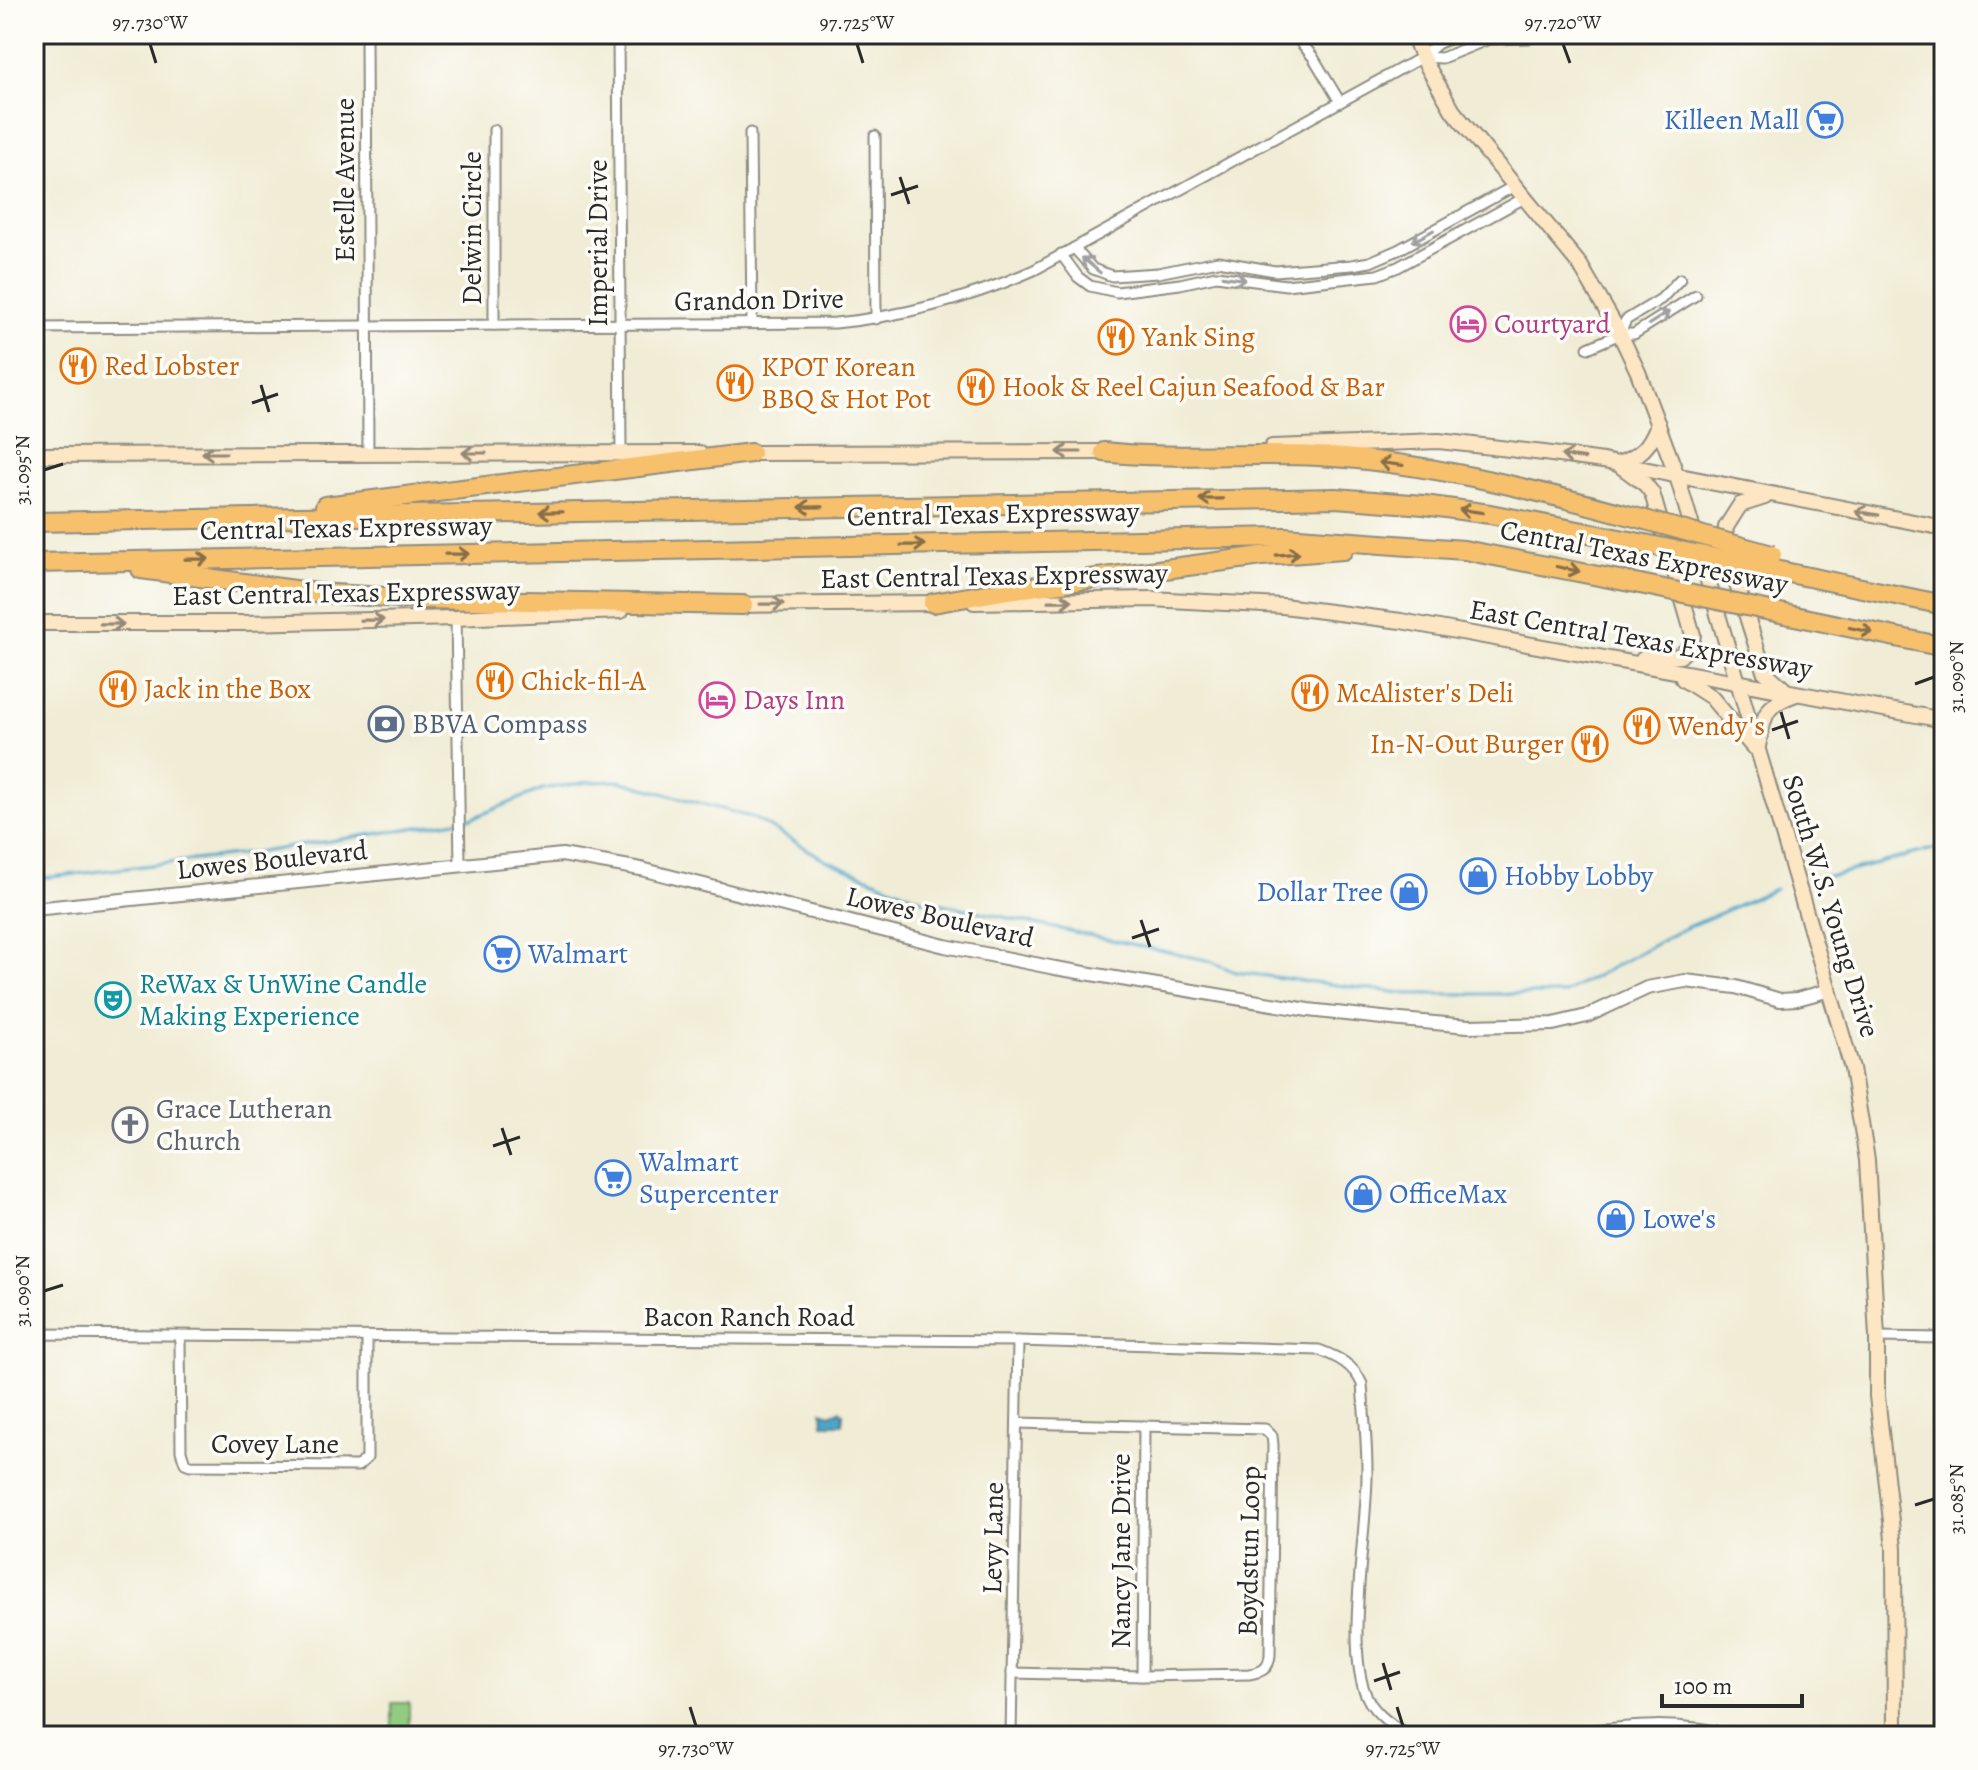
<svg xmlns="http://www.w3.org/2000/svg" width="1978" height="1770" font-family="Alegreya,serif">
  <rect width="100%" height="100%" fill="#fdfcf7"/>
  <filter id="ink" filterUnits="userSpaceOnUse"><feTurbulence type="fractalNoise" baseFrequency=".0125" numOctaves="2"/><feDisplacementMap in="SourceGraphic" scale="16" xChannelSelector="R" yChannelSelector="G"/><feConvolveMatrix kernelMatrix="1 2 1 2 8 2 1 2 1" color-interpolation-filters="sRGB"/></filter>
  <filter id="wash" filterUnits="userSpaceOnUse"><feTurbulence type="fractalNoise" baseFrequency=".006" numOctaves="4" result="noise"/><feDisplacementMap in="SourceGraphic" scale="32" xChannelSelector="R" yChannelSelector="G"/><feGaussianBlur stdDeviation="1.8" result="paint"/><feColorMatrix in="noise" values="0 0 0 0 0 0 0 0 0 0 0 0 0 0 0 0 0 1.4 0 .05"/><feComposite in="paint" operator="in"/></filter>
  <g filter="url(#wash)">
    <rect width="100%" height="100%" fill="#f0ecd5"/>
    <rect fill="#91cc81" stroke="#5e7c56" stroke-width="2" x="392" y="1703" width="17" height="25"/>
    <polygon fill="#4da5ca" stroke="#3c687a" stroke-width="2" points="840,1410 843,1413 843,1424 823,1424 822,1411 830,1414"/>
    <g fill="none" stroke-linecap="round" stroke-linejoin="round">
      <g stroke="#4da5ca" stroke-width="3">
        <polyline points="1812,877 1835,875 1944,846"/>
        <polyline points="34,879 253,853 438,824 473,818 543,789 588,782 619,781 754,818 826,860 924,900 1210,961 1235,972 1409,994 1563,994 1683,929 1775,889"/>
      </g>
    </g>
  </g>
  <g filter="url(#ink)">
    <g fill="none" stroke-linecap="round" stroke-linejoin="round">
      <defs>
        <g id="minor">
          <polyline points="366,34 368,452"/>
          <polyline points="618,34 621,452"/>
          <polyline points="1294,34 1313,57 1340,102"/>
          <polyline points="1422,57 1442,58 1489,39 1530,38"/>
          <polyline points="494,130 494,325"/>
          <polyline points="750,133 752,323"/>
          <polyline points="875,136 876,319"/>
          <polyline points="1074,248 1093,269 1112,276 1158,273 1218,261 1275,271 1352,265 1370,262 1398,250 1516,185"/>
          <polyline points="1061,254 1078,277 1090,286 1117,292 1180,284 1216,276 1286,285 1377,275 1398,267 1526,197"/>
          <path d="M34,328l801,-5c70,-7 134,-24 199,-53l388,-213 15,-13 22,-10"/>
          <polyline points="1620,334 1626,320 1661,299 1680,279"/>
          <polyline points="1588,348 1620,334 1634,334 1696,295"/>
          <polyline points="456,618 460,864"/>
          <path d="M34,1334l984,7 301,9c19,7 35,15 43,34 2,29 5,58 5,87 1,55 -23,180 0,226 7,16 30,34 46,39"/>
          <polyline points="180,1337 181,1451 185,1463 190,1465 358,1466 367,1458 367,1337"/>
          <polyline points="1877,1337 1944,1338"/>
          <path d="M1012,1673l130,3 107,-2c13,-2 20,-5 21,-19l3,-210 -1,-9 -7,-7 -248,-6"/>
          <polyline points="1142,1676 1144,1426"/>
          <polyline points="1011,1736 1018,1341"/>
          <path d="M1539,1736c64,-6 131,-20 194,0"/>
        </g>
        <polyline id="tertiary" points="34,909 562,855 641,869 945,946 1055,968 1308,1010 1401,1020 1468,1026 1553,1024 1587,1016 1647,988 1685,981 1736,987 1780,1000 1797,999 1830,990"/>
        <g id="secondary">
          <polyline points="1413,34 1422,57 1453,111 1580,265 1620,334 1638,372 1677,476 1852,1068 1867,1160 1877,1337 1877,1396 1894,1548 1895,1736"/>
          <polyline points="1272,447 1439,441 1544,453 1603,461 1944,528"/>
          <polyline points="740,453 1111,452"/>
          <polyline points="34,455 699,453"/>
          <path d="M1617,464c22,-7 33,-17 41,-40"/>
          <polyline points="1622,467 1645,484 1652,493 1693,635 1691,645 1680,656 1643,659"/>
          <polyline points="1765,497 1740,505 1726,527 1724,543 1764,671 1784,689"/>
          <polyline points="974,602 1151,599 1283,606 1401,621 1944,720"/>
          <polyline points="734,605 941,603"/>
          <polyline points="34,623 243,623 456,618 621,611"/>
          <polyline points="1683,679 1711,697 1753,747"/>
          <path d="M1758,746c7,-32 5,-40 38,-52"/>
        </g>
        <g id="motorway">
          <path d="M1104,452c71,8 143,0 214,4 107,6 210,32 313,60"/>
          <polyline points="325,506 751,453"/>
          <polyline points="34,522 1336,498 1424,505 1490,514 1630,541"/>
          <polyline points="34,563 1285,537 1464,550 1640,584"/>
          <polyline points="141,569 317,593 418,599 743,605"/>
          <polyline points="1770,569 1944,605"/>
          <polyline points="933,603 1008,590 1262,556 1343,550"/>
          <polyline points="1785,614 1944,647"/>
        </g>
      </defs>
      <use href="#minor" stroke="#8e8c80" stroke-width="13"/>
      <use href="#tertiary" stroke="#8e8c80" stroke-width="16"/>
      <use href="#secondary" stroke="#8e8c80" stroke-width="18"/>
      <use href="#motorway" stroke="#8e8c80" stroke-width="22"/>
      <use href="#minor" stroke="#fff" stroke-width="9"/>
      <use href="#tertiary" stroke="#fff" stroke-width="12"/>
      <use href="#secondary" stroke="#fce6c4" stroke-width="14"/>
      <use href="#motorway" stroke="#f7c06c" stroke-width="18"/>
      <defs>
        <g id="motorway-bridge">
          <polyline points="1631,516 1772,555"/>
          <polyline points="1630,541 1770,569"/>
          <polyline points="1640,584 1785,614"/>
        </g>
      </defs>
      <use href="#motorway-bridge" stroke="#8e8c80" stroke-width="22" stroke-linecap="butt"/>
      <use href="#motorway-bridge" stroke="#f7c06c" stroke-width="18"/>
    </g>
    <defs><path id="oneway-shaft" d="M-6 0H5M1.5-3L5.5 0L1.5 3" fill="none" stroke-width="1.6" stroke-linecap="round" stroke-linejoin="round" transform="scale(2)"/></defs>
    <g stroke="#a0a0a0">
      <use href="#oneway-shaft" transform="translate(1423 236) rotate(151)"/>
      <use href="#oneway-shaft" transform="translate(1091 265) rotate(-140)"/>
      <use href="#oneway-shaft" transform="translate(1234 278) rotate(8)"/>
      <use href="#oneway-shaft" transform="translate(1659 318) rotate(-32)"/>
    </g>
    <g stroke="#948878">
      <use href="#oneway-shaft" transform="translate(1069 452) rotate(180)"/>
      <use href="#oneway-shaft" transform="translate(214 453) rotate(180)"/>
      <use href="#oneway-shaft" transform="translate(474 453) rotate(-180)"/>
      <use href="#oneway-shaft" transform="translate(1573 457) rotate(-172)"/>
      <use href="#oneway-shaft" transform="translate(1867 513) rotate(-170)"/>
      <use href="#oneway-shaft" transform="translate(1060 601) rotate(-1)"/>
      <use href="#oneway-shaft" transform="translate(772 604) rotate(-1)"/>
      <use href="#oneway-shaft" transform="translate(372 620) rotate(-1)"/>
      <use href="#oneway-shaft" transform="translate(112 624) rotate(1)"/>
    </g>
    <g stroke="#876e48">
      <use href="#oneway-shaft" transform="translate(1391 464) rotate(-173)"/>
      <use href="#oneway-shaft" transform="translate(1211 499) rotate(179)"/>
      <use href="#oneway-shaft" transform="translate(811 507) rotate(179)"/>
      <use href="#oneway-shaft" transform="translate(1471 511) rotate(-172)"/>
      <use href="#oneway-shaft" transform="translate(551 512) rotate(179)"/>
      <use href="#oneway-shaft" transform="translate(913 545) rotate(-1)"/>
      <use href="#oneway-shaft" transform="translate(457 554) rotate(-1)"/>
      <use href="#oneway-shaft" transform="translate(1288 554) rotate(-5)"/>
      <use href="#oneway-shaft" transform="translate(197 559) rotate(-1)"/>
      <use href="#oneway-shaft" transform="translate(1568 569) rotate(12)"/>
      <use href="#oneway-shaft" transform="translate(1861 630) rotate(12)"/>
    </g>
  </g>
  <path fill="none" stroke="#2b2b2b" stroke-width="3" d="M150,44l6,19M857,44l6,19M1563,44l7,19M900,177l9,27M891,195l27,-9M261,385l8,27M252,403l26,-9M44,470l19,-6M1915,684l19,-7M1781,712l8,27M1772,730l26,-9M1141,920l9,27M1132,938l27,-9M502,1128l9,27M493,1146l27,-9M44,1291l19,-6M1915,1505l19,-6M1383,1663l8,27M1374,1681l26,-9M690,1707l6,19M1397,1707l6,19"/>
  <defs>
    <symbol id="supermarket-ring" viewBox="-11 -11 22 22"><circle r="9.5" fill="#fdfcf7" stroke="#3f7fe0" stroke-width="1.5"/><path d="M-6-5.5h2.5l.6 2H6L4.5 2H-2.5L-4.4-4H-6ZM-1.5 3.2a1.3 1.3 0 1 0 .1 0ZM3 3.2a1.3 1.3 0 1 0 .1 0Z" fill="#3f7fe0"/></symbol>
    <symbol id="hotel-ring" viewBox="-11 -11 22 22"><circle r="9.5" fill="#fdfcf7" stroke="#d1479c" stroke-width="1.5"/><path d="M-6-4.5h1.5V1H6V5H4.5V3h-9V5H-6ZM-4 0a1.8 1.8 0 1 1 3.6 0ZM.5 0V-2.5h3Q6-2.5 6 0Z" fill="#d1479c"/></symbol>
    <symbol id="restaurant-ring" viewBox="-11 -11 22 22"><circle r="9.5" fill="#fdfcf7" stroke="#e8710a" stroke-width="1.5"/><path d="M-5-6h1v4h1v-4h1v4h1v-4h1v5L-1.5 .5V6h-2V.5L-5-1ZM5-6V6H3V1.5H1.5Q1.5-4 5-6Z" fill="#e8710a"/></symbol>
    <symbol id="bank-ring" viewBox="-11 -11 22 22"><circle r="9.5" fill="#fdfcf7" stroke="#5c6f8a" stroke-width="1.5"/><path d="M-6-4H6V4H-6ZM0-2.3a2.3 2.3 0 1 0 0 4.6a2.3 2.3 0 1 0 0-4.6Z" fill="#5c6f8a"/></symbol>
    <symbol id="shop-ring" viewBox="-11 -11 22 22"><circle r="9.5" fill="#fdfcf7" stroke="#3f7fe0" stroke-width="1.5"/><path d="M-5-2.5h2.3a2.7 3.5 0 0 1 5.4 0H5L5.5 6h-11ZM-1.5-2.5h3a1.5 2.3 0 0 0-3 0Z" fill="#3f7fe0"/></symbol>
    <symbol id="theatre-ring" viewBox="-11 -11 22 22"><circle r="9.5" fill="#fdfcf7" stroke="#0f9aa8" stroke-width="1.5"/><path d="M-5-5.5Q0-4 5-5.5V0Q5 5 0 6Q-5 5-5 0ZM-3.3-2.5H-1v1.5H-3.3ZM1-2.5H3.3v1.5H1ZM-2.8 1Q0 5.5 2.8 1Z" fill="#0f9aa8"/></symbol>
    <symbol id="church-ring" viewBox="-11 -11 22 22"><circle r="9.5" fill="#fdfcf7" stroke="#6b7280" stroke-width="1.5"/><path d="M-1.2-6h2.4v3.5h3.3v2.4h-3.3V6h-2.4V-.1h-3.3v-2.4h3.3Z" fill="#6b7280"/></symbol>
  </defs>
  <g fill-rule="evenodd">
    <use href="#supermarket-ring" x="1805" y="100" width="40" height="40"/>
    <use href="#hotel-ring" x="1448" y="304" width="40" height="40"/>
    <use href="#restaurant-ring" x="1096" y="317" width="40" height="40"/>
    <use href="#restaurant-ring" x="58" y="346" width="40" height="40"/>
    <use href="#restaurant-ring" x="715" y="363" width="40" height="40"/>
    <use href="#restaurant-ring" x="956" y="367" width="40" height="40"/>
    <use href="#restaurant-ring" x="475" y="661" width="40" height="40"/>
    <use href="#restaurant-ring" x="98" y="669" width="40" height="40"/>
    <use href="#restaurant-ring" x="1290" y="673" width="40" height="40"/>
    <use href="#hotel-ring" x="697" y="680" width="40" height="40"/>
    <use href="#bank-ring" x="366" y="704" width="40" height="40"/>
    <use href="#restaurant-ring" x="1622" y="706" width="40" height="40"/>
    <use href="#restaurant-ring" x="1570" y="724" width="40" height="40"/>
    <use href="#shop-ring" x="1458" y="856" width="40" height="40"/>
    <use href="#shop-ring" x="1389" y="872" width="40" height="40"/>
    <use href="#supermarket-ring" x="482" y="934" width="40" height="40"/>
    <use href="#theatre-ring" x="93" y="980" width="40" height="40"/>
    <use href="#church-ring" x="110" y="1105" width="40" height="40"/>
    <use href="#supermarket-ring" x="593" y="1158" width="40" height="40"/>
    <use href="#shop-ring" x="1343" y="1174" width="40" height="40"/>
    <use href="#shop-ring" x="1596" y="1199" width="40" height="40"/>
  </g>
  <g text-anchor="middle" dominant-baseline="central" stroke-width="7" stroke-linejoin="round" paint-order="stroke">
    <g font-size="28" fill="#366cbe" stroke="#fdfcf7" text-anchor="start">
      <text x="1799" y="120" text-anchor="end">Killeen Mall</text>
      <text x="1504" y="876">Hobby Lobby</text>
      <text x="1383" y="892" text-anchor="end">Dollar Tree</text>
      <text x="528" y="954">Walmart</text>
      <text x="639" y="1162">Walmart<tspan x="639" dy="32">Supercenter</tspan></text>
      <text x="1389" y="1194">OfficeMax</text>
      <text x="1642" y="1219">Lowe's</text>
    </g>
    <g font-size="28" fill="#2b2b2b" stroke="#fdfcf7">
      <text transform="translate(345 180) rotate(-90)">Estelle Avenue</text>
      <text transform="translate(472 228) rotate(-90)">Delwin Circle</text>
      <text transform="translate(598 243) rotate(-90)">Imperial Drive</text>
      <text transform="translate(759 300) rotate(-1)">Grandon Drive</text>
      <text transform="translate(993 514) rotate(-1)">Central Texas Expressway</text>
      <text transform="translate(346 528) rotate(-1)">Central Texas Expressway</text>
      <text transform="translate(1644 557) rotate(11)">Central Texas Expressway</text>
      <text transform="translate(994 576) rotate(-1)">East Central Texas Expressway</text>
      <text transform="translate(346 593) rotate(-1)">East Central Texas Expressway</text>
      <text transform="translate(1641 639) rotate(10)">East Central Texas Expressway</text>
      <text transform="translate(272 860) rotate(-6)">Lowes Boulevard</text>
      <text transform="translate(1831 906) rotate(73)">South W.S. Young Drive</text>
      <text transform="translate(940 917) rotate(13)">Lowes Boulevard</text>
      <text x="749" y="1317">Bacon Ranch Road</text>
      <text x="275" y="1444">Covey Lane</text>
      <text transform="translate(993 1538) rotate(-89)">Levy Lane</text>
      <text transform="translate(1121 1551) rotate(-90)">Nancy Jane Drive</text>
      <text transform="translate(1249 1551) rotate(-89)">Boydstun Loop</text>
    </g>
    <g font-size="28" fill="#b23c85" stroke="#fdfcf7" text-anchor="start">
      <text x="1494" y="324">Courtyard</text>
      <text x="743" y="700">Days Inn</text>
    </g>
    <g font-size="28" fill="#c56008" stroke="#fdfcf7" text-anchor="start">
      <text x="1142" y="337">Yank Sing</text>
      <text x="104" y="366">Red Lobster</text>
      <text x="761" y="367">KPOT Korean<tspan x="761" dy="32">BBQ &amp; Hot Pot</tspan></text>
      <text x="1002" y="387">Hook &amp; Reel Cajun Seafood &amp; Bar</text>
      <text x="521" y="681">Chick-fil-A</text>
      <text x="144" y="689">Jack in the Box</text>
      <text x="1336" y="693">McAlister's Deli</text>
      <text x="1668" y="726">Wendy's</text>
      <text x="1564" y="744" text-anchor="end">In-N-Out Burger</text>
    </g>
    <g font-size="28" fill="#4e5e75" stroke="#fdfcf7" text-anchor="start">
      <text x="412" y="724">BBVA Compass</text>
    </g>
    <g font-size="28" fill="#0d838f" stroke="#fdfcf7" text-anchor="start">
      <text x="139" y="984">ReWax &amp; UnWine Candle<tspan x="139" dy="32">Making Experience</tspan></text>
    </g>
    <g font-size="28" fill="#5b616d" stroke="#fdfcf7" text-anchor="start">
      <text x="156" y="1109">Grace Lutheran<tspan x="156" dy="32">Church</tspan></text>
    </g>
  </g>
  <rect width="1978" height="1770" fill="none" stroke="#fdfcf7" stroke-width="88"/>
  <path d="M1662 1694v12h140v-12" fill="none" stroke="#2b2b2b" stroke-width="4"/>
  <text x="1674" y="1694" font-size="24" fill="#2b2b2b" stroke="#fdfcf7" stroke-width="6" paint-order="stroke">100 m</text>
  <rect x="44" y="44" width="1890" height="1682" fill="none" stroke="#2b2b2b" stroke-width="3"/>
  <g font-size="20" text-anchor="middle" fill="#2b2b2b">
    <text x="150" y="29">97.730°W</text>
    <text x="857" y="29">97.725°W</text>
    <text x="1563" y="29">97.720°W</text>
    <text transform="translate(22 470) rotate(-90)" y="7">31.095°N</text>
    <text transform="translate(1956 677) rotate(-90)" y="7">31.090°N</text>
    <text transform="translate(22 1291) rotate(-90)" y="7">31.090°N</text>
    <text transform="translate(1956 1499) rotate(-90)" y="7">31.085°N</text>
    <text x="696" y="1755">97.730°W</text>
    <text x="1403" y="1755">97.725°W</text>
  </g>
</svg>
